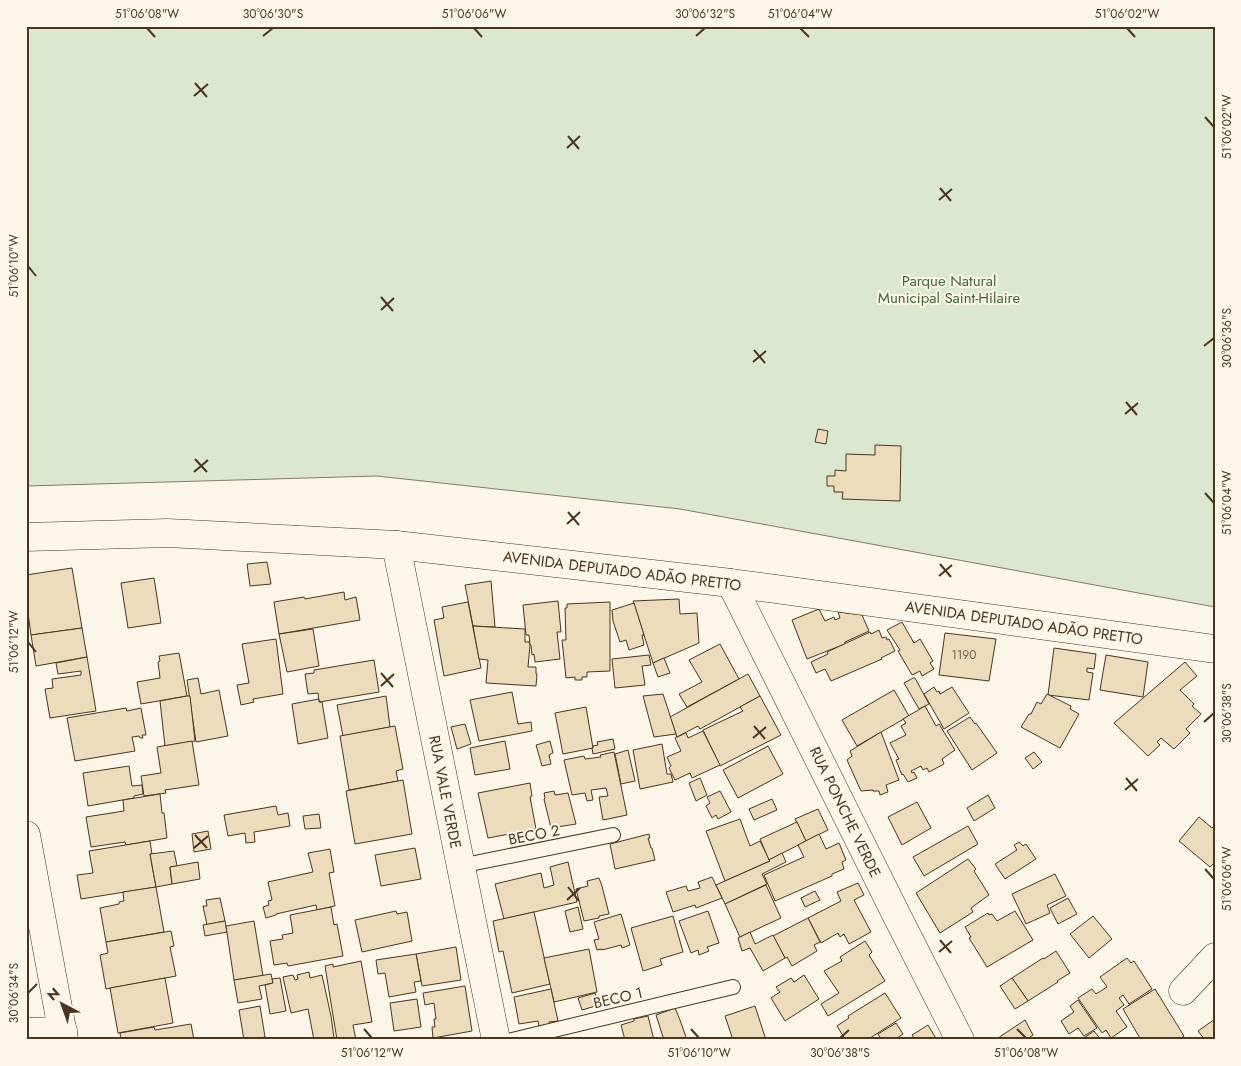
<svg xmlns="http://www.w3.org/2000/svg" width="1241" height="1066" font-family="Jost,sans-serif">
  <rect width="100%" height="100%" fill="#fbf6e9"/>
  <polygon fill="#dce7d0" stroke="#887966" points="26,26 1215,26 1215,607 680,509 377,476 26,486"/>
  <g fill="#ecdcbc" stroke="#4a3520">
    <polygon points="818,429 828,431 826,444 815,442"/>
    <polygon points="875,445 901,446 900,501 842,499 843,492 834,492 834,486 827,486 827,476 835,476 835,470 846,471 846,454 875,455"/>
    <polygon points="267,562 271,584 250,586 247,564"/>
    <polygon points="72,568 82,628 31,635 26,598 26,575"/>
    <polygon points="154,578 161,623 128,628 121,583"/>
    <polygon points="491,581 495,627 473,626 465,585"/>
    <polygon points="344,592 345,600 356,597 360,620 279,634 274,602 304,597 305,599"/>
    <polygon points="679,599 680,614 697,613 699,643 653,663 633,601"/>
    <polygon points="558,601 561,632 557,632 560,659 535,662 534,654 532,655 531,645 530,645 529,635 526,635 523,605"/>
    <polygon points="468,602 481,668 444,676 434,620 444,618 442,607"/>
    <polygon points="610,602 610,671 587,672 587,677 582,677 582,680 575,680 575,677 566,678 562,640 566,640 565,608 567,608 567,604"/>
    <polygon points="634,603 644,635 642,635 644,645 629,650 626,640 620,642 613,621 612,610"/>
    <polygon points="819,609 825,621 834,617 835,620 840,618 838,612 862,615 869,631 845,642 845,644 807,659 792,620"/>
    <polygon points="902,622 914,643 920,639 933,661 930,663 934,669 922,676 920,671 912,675 898,651 900,650 887,630"/>
    <polygon points="473,626 525,629 525,642 529,642 530,645 528,667 536,667 536,674 537,674 536,686 486,683 488,660 479,659"/>
    <polygon points="82,628 87,657 36,666 31,635"/>
    <polygon points="313,629 319,666 287,672 279,634"/>
    <polygon points="879,630 882,638 886,637 887,640 889,639 895,651 881,658 882,659 831,681 825,669 816,673 811,662 828,654 827,652 870,632 871,634"/>
    <polygon points="945,633 996,639 989,681 939,675"/>
    <polygon points="276,639 283,694 253,699 254,702 241,705 237,685 249,683 242,644"/>
    <polygon points="720,644 739,679 687,707 679,694 702,682 689,660"/>
    <polygon points="1054,648 1096,654 1094,669 1087,668 1087,672 1093,673 1089,700 1048,695"/>
    <polygon points="179,653 187,696 141,704 137,682 160,678 158,662 160,661 159,656"/>
    <polygon points="649,655 651,665 642,666 645,685 615,688 612,659"/>
    <polygon points="1106,655 1148,662 1143,697 1100,690"/>
    <polygon points="87,657 96,711 50,718 45,689 53,688 52,679 81,675 81,671 58,674 56,663"/>
    <polygon points="664,658 670,673 658,677 653,663"/>
    <polygon points="374,660 379,692 319,702 318,693 308,694 305,674 314,673 314,670"/>
    <polygon points="1185,662 1197,676 1180,690 1194,704 1192,706 1201,714 1186,729 1190,733 1174,749 1161,738 1157,742 1160,745 1148,756 1114,723"/>
    <polygon points="748,674 760,696 700,729 698,726 677,737 670,717"/>
    <polygon points="198,678 201,694 219,690 228,736 196,742 187,680"/>
    <polygon points="913,678 915,678 929,704 919,709 904,683"/>
    <polygon points="934,687 937,692 939,691 940,694 952,687 969,713 944,729 924,694"/>
    <polygon points="894,690 909,716 857,746 842,720"/>
    <polygon points="512,692 518,724 531,722 532,731 479,741 470,700"/>
    <polygon points="663,694 676,734 654,737 643,696"/>
    <polygon points="1047,694 1071,706 1070,709 1079,714 1060,748 1021,727 1029,714 1031,714 1037,702 1041,704"/>
    <polygon points="187,696 190,696 195,741 165,746 160,701"/>
    <polygon points="386,696 390,727 343,736 337,705"/>
    <polygon points="760,696 781,735 720,766 703,730 743,711 740,707"/>
    <polygon points="319,699 319,702 322,702 328,738 298,744 292,704"/>
    <polygon points="925,706 936,726 939,724 955,750 942,759 944,764 929,772 927,768 923,770 921,766 911,771 912,773 914,772 917,778 908,782 903,774 902,775 896,760 899,759 890,743 906,735 901,726 906,723 903,719"/>
    <polygon points="586,707 593,748 563,754 555,713"/>
    <polygon points="126,708 127,711 141,708 146,735 142,735 143,738 140,738 139,736 132,737 135,751 75,761 67,718"/>
    <polygon points="970,717 975,724 976,723 997,753 972,770 947,731"/>
    <polygon points="465,724 471,744 457,749 451,727"/>
    <polygon points="395,726 403,769 396,771 398,781 349,790 340,736"/>
    <polygon points="703,731 720,765 692,778 690,773 675,780 669,768 671,766 667,757 681,751 675,738 686,733 688,738"/>
    <polygon points="881,732 899,780 886,785 888,792 880,795 879,791 873,791 873,790 861,791 847,760 852,756 850,751"/>
    <polygon points="613,739 615,749 593,754 592,748 593,748 593,746 598,745 597,742"/>
    <polygon points="192,741 199,785 165,790 166,793 144,796 141,776 161,773 157,747"/>
    <polygon points="505,741 510,769 475,775 470,748"/>
    <polygon points="550,741 553,753 549,755 551,764 542,766 536,745"/>
    <polygon points="662,744 667,774 671,774 673,782 640,789 633,750"/>
    <polygon points="768,746 783,774 738,798 723,770"/>
    <polygon points="628,750 635,781 621,784 615,754"/>
    <polygon points="614,752 627,815 603,820 599,797 608,796 606,788 591,790 593,800 587,801 585,793 572,795 564,760 584,756 585,759 601,757 600,755"/>
    <polygon points="1034,752 1042,762 1033,769 1025,758"/>
    <polygon points="129,766 132,786 142,785 143,794 134,796 134,798 88,806 83,773"/>
    <polygon points="700,778 707,795 696,801 689,783"/>
    <polygon points="403,780 412,834 355,844 346,791"/>
    <polygon points="530,783 532,796 530,797 536,829 488,838 478,793"/>
    <polygon points="554,791 555,795 568,793 576,824 551,828 544,799 545,798 544,793"/>
    <polygon points="720,791 731,812 718,819 716,815 712,818 706,806 710,803 707,797"/>
    <polygon points="160,794 162,813 164,813 167,838 126,845 125,842 91,847 86,817 124,811 123,800"/>
    <polygon points="988,795 995,808 974,821 967,808"/>
    <polygon points="772,799 777,810 754,820 749,809"/>
    <polygon points="917,802 931,828 902,845 888,817"/>
    <polygon points="276,806 278,815 288,813 290,826 254,832 255,842 246,843 245,833 228,836 224,815"/>
    <polygon points="818,809 828,830 806,841 795,819"/>
    <polygon points="319,814 321,828 305,829 303,816"/>
    <polygon points="1199,817 1212,828 1215,825 1215,862 1210,867 1179,841"/>
    <polygon points="740,819 750,846 760,841 770,861 725,881 706,831"/>
    <polygon points="797,822 806,841 769,860 760,839"/>
    <polygon points="968,826 978,844 924,876 913,857"/>
    <polygon points="208,831 211,849 194,852 192,834"/>
    <polygon points="649,834 650,838 648,838 651,848 652,848 655,860 615,869 610,844"/>
    <polygon points="819,834 826,849 839,843 846,860 842,862 844,869 832,874 832,876 775,901 764,875 804,857 798,845"/>
    <polygon points="150,841 152,854 150,854 156,887 81,899 77,875 93,873 89,851"/>
    <polygon points="1019,842 1023,846 1026,844 1036,859 1005,879 995,864 1017,850 1014,845"/>
    <polygon points="415,848 421,879 381,886 375,855"/>
    <polygon points="330,849 334,872 329,873 335,906 317,910 316,905 276,914 276,915 266,918 263,907 269,905 268,901 272,900 268,882 313,872 308,853"/>
    <polygon points="174,851 177,866 170,867 172,884 156,887 150,854"/>
    <polygon points="782,853 786,862 762,874 767,884 725,904 716,885 770,861 769,860"/>
    <polygon points="968,859 976,869 974,871 989,895 971,908 973,912 940,933 916,893"/>
    <polygon points="198,862 200,879 172,884 170,867"/>
    <polygon points="568,862 577,902 504,919 495,884 541,873 544,888 554,885 550,867"/>
    <polygon points="1055,874 1066,896 1047,905 1050,913 1026,924 1012,894"/>
    <polygon points="712,877 722,898 696,908 695,905 673,912 666,892 686,886 688,891 700,888 698,882"/>
    <polygon points="599,878 602,886 609,914 599,916 599,918 584,921 576,889 588,886 587,881"/>
    <polygon points="858,883 864,895 854,900 871,932 849,944 844,934 840,937 838,933 821,943 808,918 841,901 837,892"/>
    <polygon points="766,885 781,918 740,937 725,904"/>
    <polygon points="156,887 164,932 106,942 100,908 119,904 119,902 124,901 123,892"/>
    <polygon points="815,891 820,900 805,907 801,898"/>
    <polygon points="220,898 225,921 207,925 203,906 207,906 206,900"/>
    <polygon points="1068,898 1077,914 1058,924 1050,908"/>
    <polygon points="331,907 334,925 337,924 343,956 288,966 287,963 274,965 270,941 283,939 282,935 293,933 290,915"/>
    <polygon points="578,907 583,929 570,932 565,911"/>
    <polygon points="396,911 397,914 407,912 412,941 362,952 355,920"/>
    <polygon points="708,911 719,943 707,947 709,951 699,955 698,950 691,953 679,921"/>
    <polygon points="1015,911 1033,940 987,967 969,938 971,937 965,927 988,913 989,915 992,914 997,921"/>
    <polygon points="534,912 550,984 512,993 503,951 499,952 493,921"/>
    <polygon points="621,914 630,945 622,948 621,945 602,950 602,949 597,950 594,940 599,939 594,922"/>
    <polygon points="673,916 683,952 660,959 662,965 643,971 631,928"/>
    <polygon points="1093,916 1112,939 1089,958 1070,934"/>
    <polygon points="808,918 820,942 814,945 817,951 792,966 787,957 785,958 773,936"/>
    <polygon points="225,921 227,932 205,936 203,925"/>
    <polygon points="254,921 263,976 234,980 226,926"/>
    <polygon points="171,931 174,946 170,947 176,976 106,989 100,955 108,953 106,942"/>
    <polygon points="750,932 755,944 773,935 785,958 763,971 750,948 742,951 738,938"/>
    <polygon points="865,941 872,952 869,955 885,981 828,1016 821,1004 839,993 824,971 842,961 840,957"/>
    <polygon points="456,947 461,980 422,986 416,954"/>
    <polygon points="589,949 597,992 554,1002 544,958"/>
    <polygon points="1056,951 1070,973 1057,981 1058,982 1028,1001 1012,978 1043,958 1044,959"/>
    <polygon points="416,954 421,981 414,982 416,992 389,997 385,973 378,974 376,960"/>
    <polygon points="1127,958 1131,963 1134,961 1152,989 1129,1004 1123,995 1119,998 1124,1005 1116,1011 1127,1027 1111,1038 1106,1030 1102,1033 1078,998 1092,989 1096,994 1107,987 1100,977"/>
    <polygon points="361,961 372,1022 353,1025 356,1040 337,1040 325,966 333,964 333,967"/>
    <polygon points="309,972 310,978 322,975 331,1016 334,1038 328,1040 314,1040 308,1009 291,1013 283,977 293,975 295,980 298,979 297,975"/>
    <polygon points="271,974 273,983 259,986 262,999 238,1003 234,980"/>
    <polygon points="804,975 819,999 785,1021 771,998 780,992 776,987 791,978 794,982"/>
    <polygon points="165,978 173,1023 118,1033 110,988"/>
    <polygon points="280,978 286,1011 270,1014 265,985 273,983 272,979"/>
    <polygon points="1012,978 1028,1001 1015,1009 1000,986"/>
    <polygon points="465,986 472,1031 433,1038 432,1027 435,1027 434,1019 436,1019 434,1003 425,1005 423,993"/>
    <polygon points="551,989 558,1021 549,1022 550,1025 539,1027 538,1021 519,1024 514,997"/>
    <polygon points="1155,989 1184,1036 1179,1040 1141,1040 1123,1009"/>
    <polygon points="595,993 599,1005 582,1010 578,998"/>
    <polygon points="885,993 901,1018 867,1040 843,1040 845,1039 837,1026 849,1018 848,1016"/>
    <polygon points="417,999 421,1027 394,1031 390,1003"/>
    <polygon points="1078,1000 1097,1028 1084,1036 1078,1028 1069,1034 1061,1021 1074,1012 1070,1006"/>
    <polygon points="260,1006 265,1037 252,1040 244,1040 239,1010"/>
    <polygon points="755,1006 766,1040 733,1040 725,1016"/>
    <polygon points="675,1008 680,1020 687,1040 664,1040 656,1015"/>
    <polygon points="648,1016 654,1040 625,1040 621,1025 634,1021 634,1019"/>
    <polygon points="1215,1019 1215,1040 1205,1040 1198,1031"/>
    <polygon points="1025,1020 1033,1035 1026,1040 999,1040 998,1038"/>
    <polygon points="896,1023 903,1034 894,1040 882,1040 878,1034"/>
    <polygon points="191,1024 194,1040 121,1040 120,1033 154,1027 155,1030"/>
    <polygon points="928,1025 937,1040 915,1040 912,1035"/>
    <polygon points="1094,1031 1101,1040 1081,1040"/>
  </g>
  <g fill="none" stroke-linecap="round" stroke-linejoin="round">
    <defs>
      <g id="service">
        <polyline points="460,866 613,835"/>
        <polyline points="512,1040 733,987"/>
      </g>
      <g id="minor">
        <polyline points="396,545 496,1040"/>
        <polyline points="731,583 897,916 960,1040"/>
        <polyline points="1183,991 1215,957"/>
        <polyline points="26,1032 63,1031"/>
      </g>
      <g id="tertiary">
        <polyline points="26,537 168,533 396,545 731,583 1215,649"/>
        <polyline points="26,835 64,1040"/>
      </g>
    </defs>
    <use href="#service" stroke="#4a3520" stroke-width="16"/>
    <use href="#minor" stroke="#4a3520" stroke-width="29"/>
    <use href="#tertiary" stroke="#4a3520" stroke-width="29"/>
    <use href="#service" stroke="#fbf6e9" stroke-width="14"/>
    <use href="#minor" stroke="#fbf6e9" stroke-width="28"/>
    <use href="#tertiary" stroke="#fbf6e9" stroke-width="28"/>
  </g>
  <path fill="none" stroke="#4a3520" stroke-width="2" d="M147,28l8,9M474,28l8,9M800,28l9,9M1127,28l8,9M263,36l10,-8M696,36l9,-8M195,83l12,14M194,96l14,-12M1205,117l9,10M568,136l11,13M567,148l13,-12M940,188l11,13M939,200l13,-11M28,266l8,10M381,297l12,14M381,310l13,-12M1204,346l10,-8M754,350l11,13M753,362l13,-11M1126,402l11,13M1125,414l13,-11M195,459l12,13M194,472l14,-12M1205,493l9,10M568,512l11,13M567,524l13,-12M940,564l11,13M939,576l13,-11M28,642l8,10M381,673l12,14M381,686l13,-12M1204,722l10,-9M754,726l11,13M753,738l13,-11M1126,778l11,13M1125,790l13,-11M195,835l12,13M194,848l14,-12M1205,869l9,10M568,887l11,14M567,900l13,-12M940,940l11,13M939,952l13,-11M28,993l9,-9M364,1029l8,9M691,1029l8,9M1017,1029l9,9M840,1038l9,-8"/>
  <g text-anchor="middle" dominant-baseline="central" stroke-width="4" stroke-linejoin="round" paint-order="stroke">
    <g font-size="12" fill="#725f47">
      <text x="964" y="655">1190</text>
    </g>
    <g font-size="15" fill="#436837" stroke="#fbf6e9">
      <text x="949" y="281">Parque Natural<tspan x="949" dy="17">Municipal Saint-Hilaire</tspan></text>
    </g>
    <g font-size="15" fill="#4a3520" stroke="#fbf6e9">
      <text transform="translate(622 571) rotate(7)">AVENIDA DEPUTADO ADÃO PRETTO</text>
      <text transform="translate(1024 623) rotate(8)">AVENIDA DEPUTADO ADÃO PRETTO</text>
      <text transform="translate(445 792) rotate(79)">RUA VALE VERDE</text>
      <text transform="translate(845 812) rotate(64)">RUA PONCHE VERDE</text>
      <text transform="translate(534 835) rotate(-11)">BECO 2</text>
      <text transform="translate(618 998) rotate(-13)">BECO 1</text>
    </g>
  </g>
  <rect width="1241" height="1066" fill="none" stroke="#fbf6e9" stroke-width="55"/>
  <g transform="translate(62 1004) rotate(319)" stroke="#fbf6e9" stroke-width="4" paint-order="stroke">
  <path d="M0-4L9 19L0 12L-9 19Z" fill="#4a3520"/>
  <text y="-8" font-size="14" font-weight="bold" text-anchor="middle" fill="#4a3520">N</text>
  </g>
  <rect x="28" y="28" width="1186" height="1010" fill="none" stroke="#4a3520" stroke-width="2"/>
  <g font-size="12" text-anchor="middle" fill="#4a3520">
    <text x="147" y="18">51°06'08"W</text>
    <text x="273" y="18">30°06'30"S</text>
    <text x="474" y="18">51°06'06"W</text>
    <text x="705" y="18">30°06'32"S</text>
    <text x="800" y="18">51°06'04"W</text>
    <text x="1127" y="18">51°06'02"W</text>
    <text transform="translate(1227 127) rotate(-90)" y="4">51°06'02"W</text>
    <text transform="translate(14 266) rotate(-90)" y="4">51°06'10"W</text>
    <text transform="translate(1227 338) rotate(-90)" y="4">30°06'36"S</text>
    <text transform="translate(1227 503) rotate(-90)" y="4">51°06'04"W</text>
    <text transform="translate(14 642) rotate(-90)" y="4">51°06'12"W</text>
    <text transform="translate(1227 713) rotate(-90)" y="4">30°06'38"S</text>
    <text transform="translate(1227 879) rotate(-90)" y="4">51°06'06"W</text>
    <text transform="translate(14 993) rotate(-90)" y="4">30°06'34"S</text>
    <text x="372" y="1057">51°06'12"W</text>
    <text x="699" y="1057">51°06'10"W</text>
    <text x="840" y="1057">30°06'38"S</text>
    <text x="1026" y="1057">51°06'08"W</text>
  </g>
</svg>
